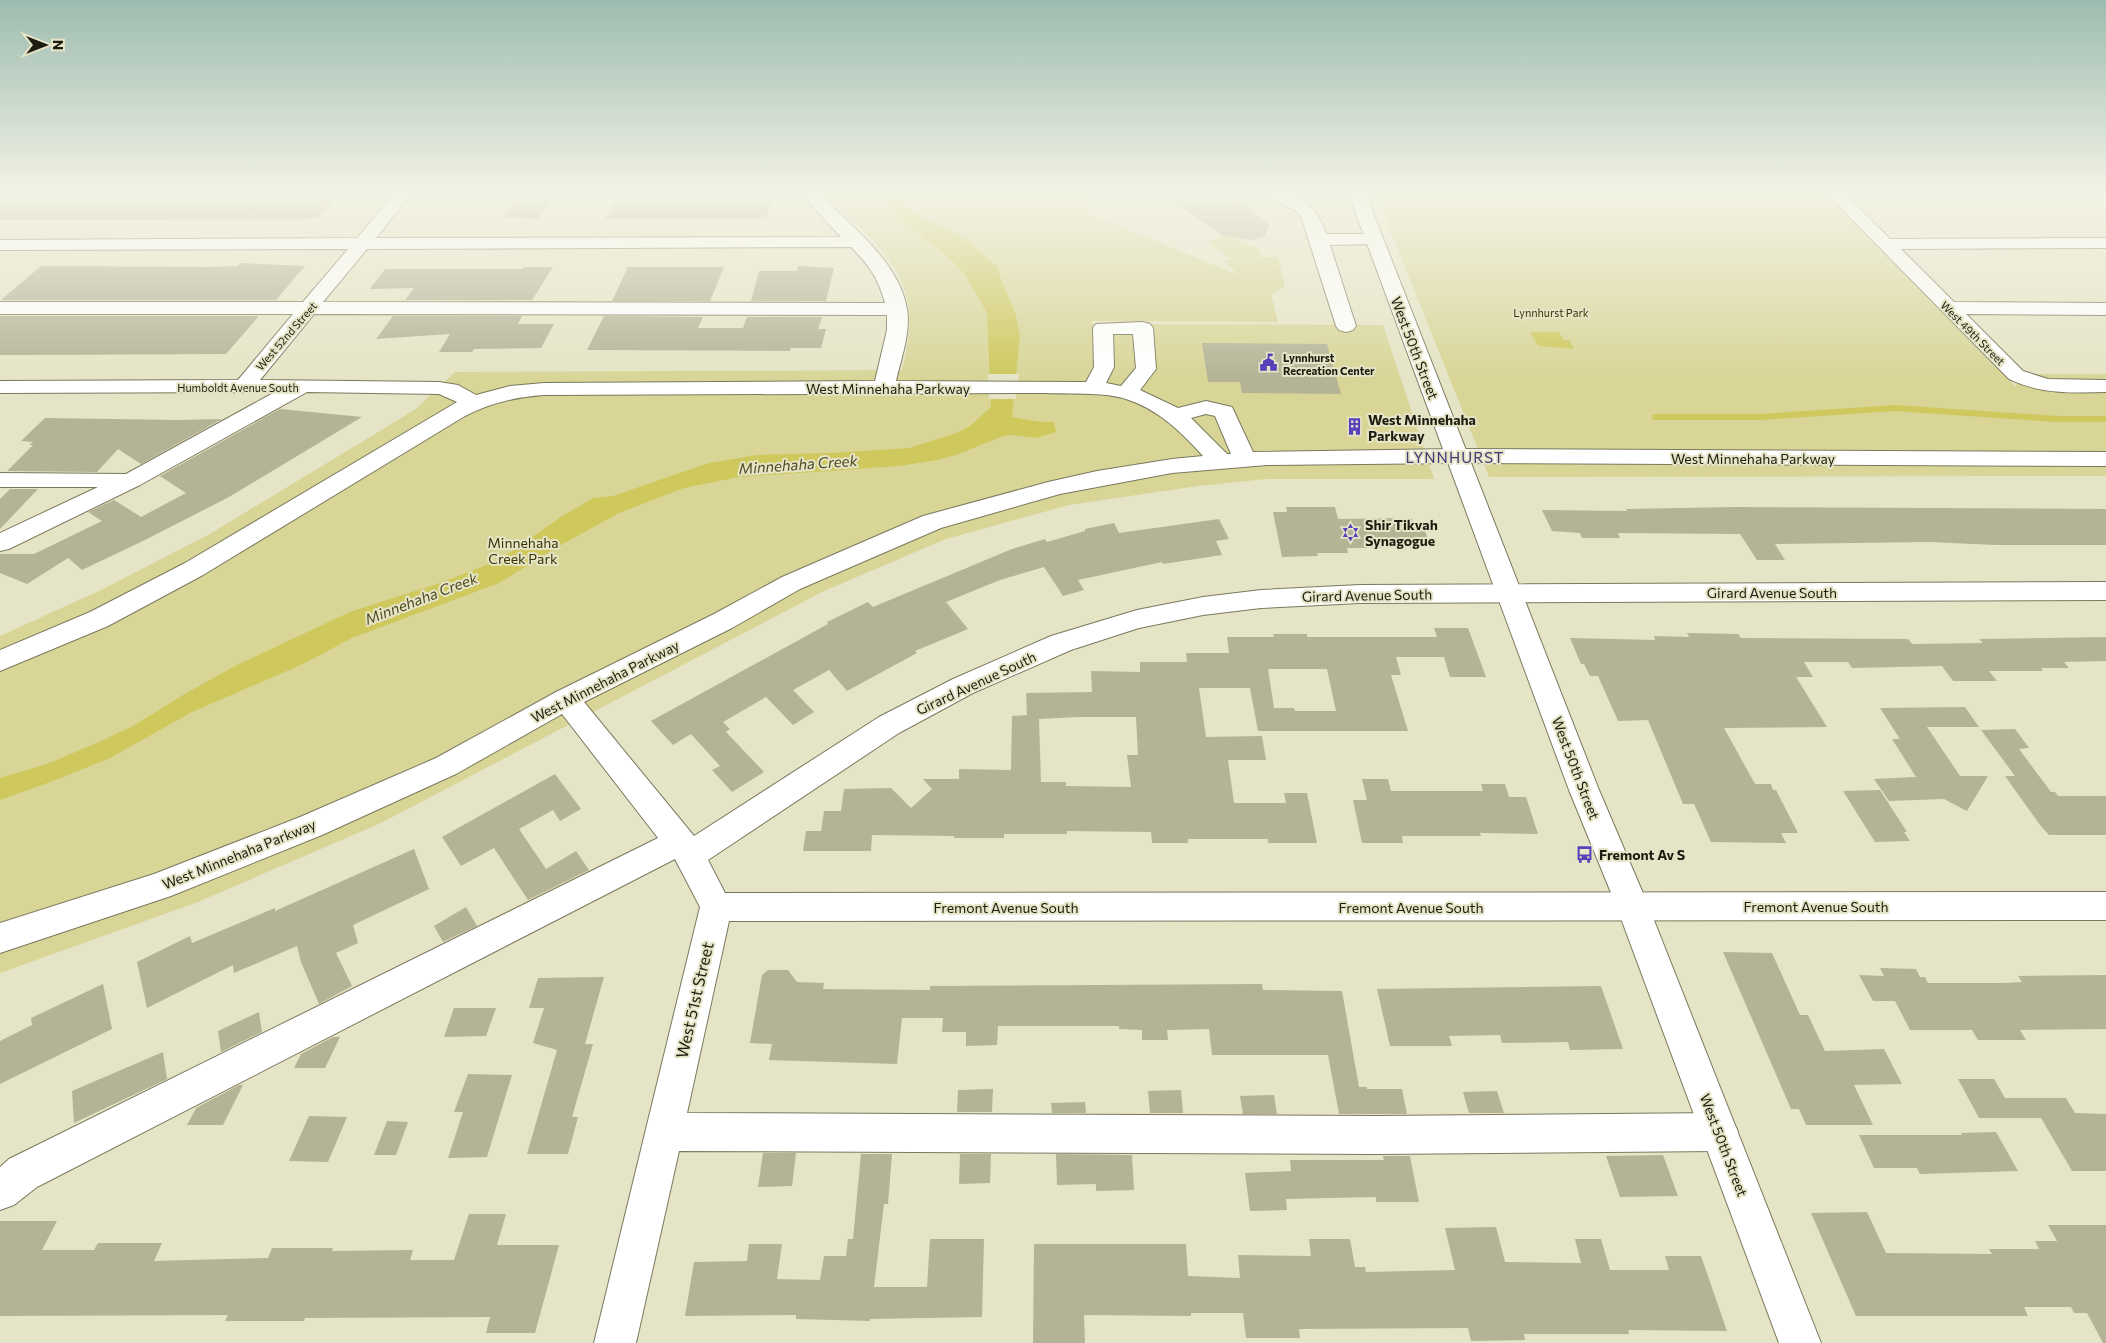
<svg xmlns="http://www.w3.org/2000/svg" width="2106" height="1343" font-family="Commissioner,sans-serif">
  <rect width="100%" height="100%" fill="#e5e4c6"/>
  <g fill="#d8d597">
    <path d="M822,192h265l1,21 145,60 3,-1 -12,-11 7,-2 -23,-17c6,-2 14,-6 20,-5 11,1 19,8 30,11l3,9h17l7,30 -14,7 7,28 -186,-1v3l291,1 51,154h-168l-68,7 -129,19 -123,34 -122,52 -443,232 -183,79 -198,71v-337l101,-46 107,-55 208,-126 39,-37 447,-2c12,-49 12,-82 -22,-122 -17,-21 -41,-35 -58,-56z"/>
    <polygon points="1375,192 1823,192 2015,386 2028,374 2106,374 2106,476 1489,477"/>
  </g>
  <g fill="#cec85d">
    <path d="M880,192h16c5,19 52,37 69,48 12,7 22,19 33,27l1,7 17,41 4,21 -8,81 29,5h13l2,10 -20,6 -25,-3 -11,2 -41,17 -22,6 -38,6 -160,11 -55,11 -65,25 -60,33 -60,37 -147,55 -49,26 -111,48 -82,46 -57,23 -53,19v-22l47,-14 52,-22 34,-16 50,-31 52,-29 115,-54 93,-30 56,-22 62,-43 32,-19 20,-2 96,-33 48,-8 73,-2 79,-5 48,-15 13,-7 21,-19 -4,-94 -23,-40 -21,-21 -52,-39z"/>
    <polygon points="1530,332 1559,332 1564,340 1569,340 1574,349 1538,346"/>
  </g>
  <polygon fill="#e5e4c6" points="988,374 1019,374 1016,399 989,399"/>
  <g fill="none" stroke-linecap="round" stroke-linejoin="round">
    <polyline stroke="#cec85d" stroke-width="6" points="1655,417 1760,417 1895,408 2057,419 2106,419"/>
  </g>
  <g fill="#b4b396" fill-rule="evenodd">
    <polygon points="12,192 258,192 253,197 308,197 313,192 343,192 317,219 0,220 0,200"/>
    <polygon points="620,192 698,192 695,200 773,200 766,219 605,219"/>
    <polygon points="1159,192 1229,192 1269,225 1264,237 1251,240 1223,236"/>
    <polygon points="520,194 555,194 539,219 503,218"/>
    <polygon points="240,263 305,266 276,300 1,300 41,266 210,267 238,266"/>
    <polygon points="798,266 834,268 826,301 751,301 759,271 797,271"/>
    <polygon points="524,267 553,267 532,300 405,300 414,288 370,289 385,269 522,269"/>
    <polygon points="628,267 724,267 710,301 612,301"/>
    <polygon points="0,316 259,316 226,354 32,355 0,355"/>
    <polygon points="393,316 522,316 518,324 554,324 541,348 474,349 472,352 439,352 450,334 376,339"/>
    <polygon points="604,316 703,317 698,328 743,328 747,317 822,317 818,329 826,329 821,348 791,348 790,351 587,350"/>
    <polygon points="1202,343 1327,344 1341,394 1242,393 1240,382 1208,382"/>
    <polygon points="280,409 362,417 229,497 143,541 82,570 68,558 27,584 0,573 0,554 34,554 102,521 88,512 114,500 141,517 186,493 160,476"/>
    <polygon points="45,418 178,420 222,419 141,464 118,449 97,472 7,471 33,445 29,445 33,442 21,441"/>
    <polygon points="10,489 38,489 0,529 0,499"/>
    <polygon points="1286,507 1335,507 1338,519 1412,518 1413,522 1422,522 1429,542 1420,542 1422,548 1347,548 1348,553 1317,553 1318,556 1282,557 1273,512 1287,512"/>
    <polygon points="1735,507 2106,509 2106,545 1996,545 1929,542 1775,544 1785,560 1757,560 1740,534 1618,533 1620,538 1582,538 1580,533 1552,531 1542,510 1627,511 1626,509"/>
    <polygon points="1219,519 1229,539 1216,541 1222,555 1163,564 1162,562 1078,580 1084,590 1063,596 1044,567 1000,580 946,602 968,629 915,651 917,653 847,691 829,670 793,690 814,712 793,725 766,697 723,722 730,729 726,732 764,772 732,792 712,770 720,766 691,734 673,745 651,721 828,624 827,622 868,602 873,607 1012,549 1045,539 1047,542 1085,531 1085,529 1114,523 1119,533"/>
    <path d="M1434,628h34l18,49h-36l-6,-20h-48l5,18h-10l17,56h-150l-8,-43h-51l7,49 56,-1 4,24h-38l6,43h52l-2,-10h23l10,50h-49v-4h-80v4h-36l-1,-11 -84,-1v3h-63v4h-50v-2l-82,-1 -1,16h-68l3,-20h15l3,-20h17l3,-22 47,-1 20,20 21,-19 -9,-10h36v-10l52,1 1,-54 15,-1 -1,-22 66,-1 -1,-21 49,1v-10h47l-1,-9h43l-2,-16h47l-1,-3h34v3h130zM1268,669h59l9,42h-41l-1,-3h-20zM1077,717h59l2,38h-11l4,32 -65,-1v-4h-25l-2,-63z"/>
    <polygon points="1687,633 1738,634 1741,638 1908,639 1912,644 1983,643 1979,639 2106,637 2106,661 2064,662 2069,668 2041,668 2043,671 1989,671 1997,681 1953,681 1942,666 1852,668 1848,662 1804,662 1813,677 1796,677 1827,727 1724,728 1755,784 1771,784 1773,790 1776,790 1798,833 1781,833 1786,843 1711,842 1694,804 1683,804 1648,720 1618,721 1598,676 1590,676 1584,664 1581,664 1570,638 1655,640 1654,636 1689,637"/>
    <polygon points="1965,707 1979,727 1927,727 1960,776 1988,776 1967,811 1944,799 1889,801 1874,779 1916,777 1892,739 1900,739 1880,708"/>
    <polygon points="2015,729 2029,748 2019,749 2051,792 2055,792 2058,796 2106,796 2106,835 2049,835 2040,825 2005,776 2015,776 1981,730"/>
    <polygon points="555,774 581,809 560,821 553,810 519,829 546,869 576,851 589,870 528,900 494,848 461,866 442,837"/>
    <polygon points="1362,779 1388,779 1391,791 1483,791 1481,784 1505,784 1509,797 1526,797 1538,834 1480,833 1481,836 1402,836 1403,843 1362,843 1353,800 1367,800"/>
    <polygon points="1880,790 1907,832 1904,832 1910,841 1875,842 1843,791"/>
    <polygon points="414,849 429,889 353,925 358,943 336,953 352,986 319,1004 301,962 297,946 234,973 233,965 147,1008 137,962 190,936 192,943 275,908 275,911"/>
    <polygon points="466,907 477,926 443,942 434,926"/>
    <polygon points="1723,952 1772,953 1800,1015 1808,1015 1825,1051 1884,1049 1902,1084 1854,1085 1873,1125 1806,1125 1799,1109 1791,1109"/>
    <polygon points="1880,968 1916,969 1920,977 1925,977 1928,983 2004,983 2022,982 2018,976 2106,975 2106,1029 2020,1030 2026,1040 1978,1040 1972,1030 1910,1030 1895,1001 1873,1001 1859,975 1884,976"/>
    <polygon points="768,970 788,970 797,982 824,983 823,989 930,990 930,986 1262,984 1263,990 1342,991 1359,1087 1367,1087 1367,1089 1402,1089 1407,1114 1339,1114 1328,1055 1212,1055 1209,1029 1167,1030 1168,1040 1142,1040 1142,1030 1119,1029 1119,1026 998,1026 997,1045 966,1046 966,1032 942,1032 943,1018 902,1018 897,1064 769,1060 772,1044 750,1043 762,975"/>
    <polygon points="604,977 585,1044 593,1044 572,1117 578,1117 568,1154 527,1154 557,1050 533,1043 544,1008 529,1008 538,978"/>
    <polygon points="103,984 112,1029 0,1084 0,1041 32,1025 31,1018"/>
    <polygon points="1601,986 1623,1049 1570,1050 1568,1042 1502,1043 1500,1035 1449,1036 1452,1046 1390,1046 1377,989"/>
    <polygon points="454,1008 496,1008 486,1036 444,1037"/>
    <polygon points="259,1012 262,1032 221,1052 218,1031"/>
    <polygon points="333,1037 340,1037 325,1068 294,1068 301,1054"/>
    <polygon points="163,1052 167,1079 74,1123 72,1091"/>
    <polygon points="468,1074 512,1075 487,1157 448,1158 463,1112 454,1112"/>
    <polygon points="1958,1079 1994,1079 2005,1098 2066,1098 2075,1113 2106,1114 2106,1171 2072,1171 2041,1118 1979,1118"/>
    <polygon points="239,1085 243,1085 223,1125 187,1125 196,1108"/>
    <polygon points="993,1089 992,1112 957,1112 958,1090"/>
    <polygon points="1181,1090 1183,1113 1150,1113 1148,1091"/>
    <polygon points="1497,1091 1504,1113 1469,1113 1463,1092"/>
    <polygon points="1274,1095 1277,1114 1243,1114 1240,1096"/>
    <polygon points="1085,1102 1086,1113 1052,1113 1051,1103"/>
    <polygon points="309,1116 347,1117 328,1162 289,1161"/>
    <polygon points="387,1121 408,1122 396,1155 374,1155"/>
    <polygon points="1996,1132 2018,1171 1920,1174 1917,1168 1874,1168 1859,1135 1962,1135 1961,1133"/>
    <polygon points="763,1153 796,1153 792,1186 758,1187"/>
    <polygon points="861,1154 892,1154 888,1204 884,1204 874,1287 927,1287 930,1239 984,1239 982,1317 870,1319 870,1321 796,1319 796,1315 685,1316 694,1262 747,1261 749,1244 782,1244 777,1279 820,1280 824,1256 846,1256 848,1239 853,1239"/>
    <polygon points="960,1154 991,1154 990,1183 959,1184"/>
    <polygon points="1056,1154 1132,1155 1134,1190 1096,1191 1096,1184 1057,1185"/>
    <polygon points="1663,1155 1678,1196 1620,1197 1606,1156"/>
    <polygon points="1383,1156 1410,1156 1419,1202 1376,1202 1376,1197 1286,1199 1287,1210 1250,1211 1245,1173 1291,1171 1290,1160 1384,1160"/>
    <polygon points="1867,1212 1886,1253 1992,1254 1989,1249 2039,1249 2035,1241 2057,1241 2048,1225 2106,1225 2106,1343 2103,1343 2087,1313 2074,1313 2071,1307 2024,1307 2028,1316 1856,1316 1811,1213"/>
    <polygon points="469,1214 506,1214 497,1245 559,1245 535,1333 486,1333 490,1317 305,1318 304,1321 225,1321 228,1315 0,1316 0,1221 57,1221 42,1250 94,1250 98,1243 162,1243 154,1261 268,1258 272,1248 333,1248 332,1251 413,1250 410,1260 454,1260"/>
    <polygon points="1496,1227 1505,1262 1581,1263 1575,1239 1601,1239 1610,1270 1669,1270 1665,1256 1701,1256 1727,1331 1628,1330 1629,1334 1524,1334 1525,1340 1471,1341 1468,1328 1299,1329 1300,1338 1246,1338 1243,1313 1191,1313 1191,1316 1084,1315 1085,1343 1033,1343 1034,1244 1186,1244 1188,1276 1240,1278 1238,1255 1311,1256 1309,1239 1350,1239 1355,1267 1365,1267 1366,1272 1455,1270 1445,1228"/>
  </g>
  <g fill="none" stroke-linecap="round" stroke-linejoin="round">
    <defs>
      <g id="minor">
        <path d="M396,192h17l-37,46 465,-1 -42,-45h18c32,32 82,69 90,117 4,23 -6,50 -11,72l190,1 8,-15 -1,-39 3,-4 47,-2 7,2 3,4 3,41 -16,21 38,18 28,-7 26,6 21,45 203,-3 650,3v14l-650,-3 -189,2 -95,8 -112,21 -119,34 -141,61 -68,39 -148,74 110,134 185,-119 74,-38 98,-43 86,-26 66,-13 58,-7 99,-5 746,-3v18l-746,3 -99,5 -58,7 -64,13 -68,22 -98,43 -74,40 -191,127 17,33 1381,-1v28l-1377,1 -42,192 689,3 343,-3 13,6 6,13 -6,13 -13,6 -343,3 -697,-3 -43,192h-42l106,-436 -25,-48 -638,328 -23,18 -14,5v-43l9,-8 649,-321 -96,-124 -106,60 -134,61 -151,61 -171,57v-30l154,-49 146,-57 136,-59 120,-66 158,-78 68,-37 141,-61 125,-34 49,-11 75,-12 31,-3c-26,-29 -55,-56 -96,-61 -20,-2 -41,-1 -62,-2l-501,2c-29,2 -54,8 -79,21l-262,159 -95,51 -108,45v-21l90,-38 95,-49 272,-161 -18,-8 -132,-2 -167,93 -131,64 -9,2v-18l98,-46h-98v-14l126,1 149,-82 -275,1v-12l238,-1 55,-66h-293v-12h303l45,-53 -348,1v-10l357,-2zM851,247c19,19 27,31 34,56l-562,-1 44,-53zM314,314l573,1v15l-12,51 -331,2 -34,3 -34,9 -18,-10 -19,-3 -179,-2zM1113,334h20l3,34 -15,18 -15,-3 8,-16zM1206,414l9,2 16,38h-4l-36,-36z"/>
        <path d="M1270,192c29,-2 48,16 56,42h48l6,1 3,4 -3,4 -6,1 -44,1 26,81 -3,4 -7,2 -7,-2 -3,-4 -35,-110 -6,-6 -25,-10 -3,-4z"/>
        <path d="M1825,192h18l47,47 216,-1v10l-205,1 53,53 152,1v12l-140,-1 57,57 25,8 58,1v12c-34,1 -66,2 -97,-13z"/>
      </g>
      <polygon id="major" points="1348,192 1365,192 1599,790 1648,905 1821,1343 1779,1343 1616,905 1569,790"/>
    </defs>
    <use href="#minor" stroke="#7a795e" stroke-width="2"/>
    <use href="#major" stroke="#7a795e" stroke-width="2"/>
    <use href="#minor" fill="#fff" fill-rule="evenodd"/>
    <use href="#major" fill="#fff" fill-rule="evenodd"/>
  </g>
  <linearGradient id="sky" x2="0" y2="1"><stop stop-color="#9dbcb0"/><stop offset="0.51" stop-color="#f3f3e5"/><stop offset="1" stop-color="#f3f3e5" stop-opacity="0"/></linearGradient>
  <rect width="2106" height="380" fill="url(#sky)"/>
  <defs>
    <symbol id="civic-bare" viewBox="-9 -9 18 18"><path d="M-.6-6.5H3V-4.5H.6V-3L4-1V1h2V6H-6V1h2V-1L-.6-3ZM-1.2 2.5V6h2.4V2.5Z" fill="#5842ba" stroke="#e5e4c6" stroke-width="2.5" paint-order="stroke"/></symbol>
    <symbol id="building-bare" viewBox="-9 -9 18 18"><path d="M-4-6H4V6H1V3H-1V6H-4ZM-2.5-4.3h1.7v1.8h-1.7ZM.8-4.3h1.7v1.8H.8ZM-2.5-1h1.7V.8h-1.7ZM.8-1h1.7V.8H.8Z" fill="#5842ba" stroke="#e5e4c6" stroke-width="2.5" paint-order="stroke"/></symbol>
    <symbol id="synagogue-bare" viewBox="-9 -9 18 18"><path d="M0-6.5L5.6 3.2H-5.6ZM0 6.5L5.6-3.2H-5.6Z" fill="#5842ba" stroke="#e5e4c6" stroke-width="2.5" paint-order="stroke"/></symbol>
    <symbol id="bus-bare" viewBox="-9 -9 18 18"><path d="M-5-6H5V4H4V6H2V4H-2V6H-4V4H-5ZM-3.5-4V0h7V-4ZM-3.5 1.2v1.5H-2V1.2ZM2 1.2v1.5H3.5V1.2Z" fill="#5842ba" stroke="#e5e4c6" stroke-width="2.5" paint-order="stroke"/></symbol>
  </defs>
  <g fill-rule="evenodd">
    <use href="#civic-bare" x="1256" y="350" width="25" height="25"/>
    <use href="#building-bare" x="1342" y="414" width="25" height="25"/>
    <use href="#synagogue-bare" x="1338" y="520" width="25" height="25"/>
    <use href="#bus-bare" x="1572" y="842" width="25" height="25"/>
  </g>
  <g text-anchor="middle" dominant-baseline="central" stroke-width="4" stroke-linejoin="round" paint-order="stroke">
    <g font-size="11" fill="#383506" stroke="#e5e4c6">
      <text x="1551" y="312">Lynnhurst Park</text>
    </g>
    <g font-size="11" fill="#1d1c11" stroke="#e5e4c6">
      <text transform="translate(1973 333) rotate(45)">West 49th Street</text>
      <text transform="translate(286 336) rotate(-49)">West 52nd Street</text>
      <text x="238" y="387">Humboldt Avenue South</text>
    </g>
    <g font-size="11" font-weight="bold" fill="#1d1c11" stroke="#e5e4c6" text-anchor="start">
      <text x="1283" y="357">Lynnhurst<tspan x="1283" dy="13">Recreation Center</tspan></text>
    </g>
    <g font-size="14" fill="#1d1c11" stroke="#e5e4c6">
      <text transform="translate(1415 348) rotate(69)">West 50th Street</text>
      <text x="888" y="388">West Minnehaha Parkway</text>
      <text x="1753" y="458">West Minnehaha Parkway</text>
      <text x="1772" y="592">Girard Avenue South</text>
      <text transform="translate(1367 595) rotate(-1)">Girard Avenue South</text>
      <text transform="translate(605 681) rotate(-27)">West Minnehaha Parkway</text>
      <text transform="translate(976 683) rotate(-25)">Girard Avenue South</text>
      <text transform="translate(1576 768) rotate(69)">West 50th Street</text>
      <text transform="translate(239 854) rotate(-22)">West Minnehaha Parkway</text>
      <text x="1816" y="906">Fremont Avenue South</text>
      <text x="1006" y="907">Fremont Avenue South</text>
      <text x="1411" y="907">Fremont Avenue South</text>
      <text transform="translate(1724 1145) rotate(69)">West 50th Street</text>
    </g>
    <g font-size="14" font-weight="bold" fill="#1d1c11" stroke="#e5e4c6" text-anchor="start">
      <text x="1368" y="419">West Minnehaha<tspan x="1368" dy="16">Parkway</tspan></text>
      <text x="1365" y="524">Shir Tikvah<tspan x="1365" dy="16">Synagogue</tspan></text>
      <text x="1599" y="854">Fremont Av S</text>
    </g>
    <g font-size="14" fill="#383506" stroke="#e5e4c6">
      <text x="523" y="542">Minnehaha<tspan x="523" dy="16">Creek Park</tspan></text>
    </g>
    <g font-size="15" letter-spacing="1" fill="#403a76" stroke="#e5e4c6">
      <text x="1455" y="457">LYNNHURST</text>
    </g>
    <g font-size="15" font-style="italic" fill="#4d4a1e" stroke="#e5e4c6">
      <text transform="translate(798 464) rotate(-4)">Minnehaha Creek</text>
      <text transform="translate(421 598) rotate(-21)">Minnehaha Creek</text>
    </g>
    <g font-size="16" fill="#1d1c11" stroke="#e5e4c6">
      <text transform="translate(694 1000) rotate(-77)">West 51st Street</text>
    </g>
  </g>
  <g transform="translate(45 45) rotate(90)" stroke="#e5e4c6" stroke-width="4" paint-order="stroke">
  <path d="M0-4L9 19L0 12L-9 19Z" fill="#1d1c11"/>
  <text y="-8" font-size="14" font-weight="bold" text-anchor="middle" fill="#1d1c11">N</text>
  </g>
</svg>
